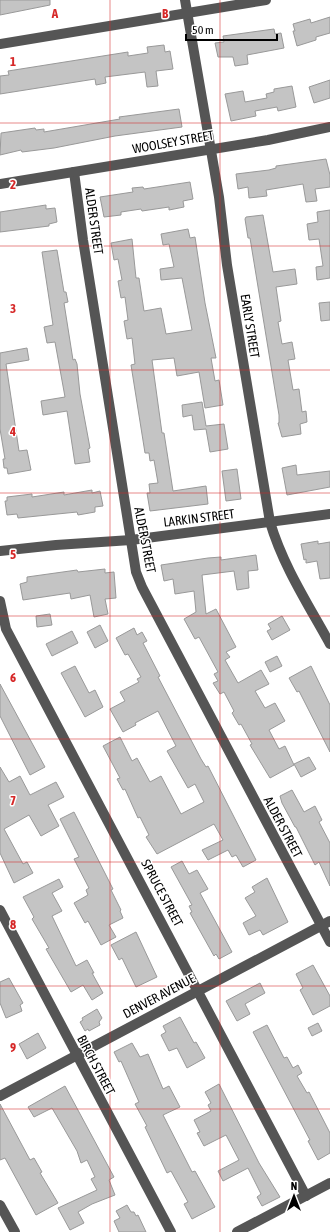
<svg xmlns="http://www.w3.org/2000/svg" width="330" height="1232" font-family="'Asap Condensed',sans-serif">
  <rect width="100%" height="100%" fill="#fff"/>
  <g fill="#c4c4c4" stroke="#999">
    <polygon points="0,0 50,0 50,5 0,15"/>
    <polygon points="330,17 330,33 316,37 316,40 297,46 293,31 295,31 293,24 310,19 311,23"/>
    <polygon points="274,29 275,34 281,33 284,48 247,55 248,64 235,66 233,57 218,57 215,43 224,42 223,36"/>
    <polygon points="164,45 165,52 170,51 173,69 156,71 158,86 147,87 145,72 105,77 106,83 96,85 95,79 0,94 0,76 9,75 8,71 128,52 128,56 148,53 147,47"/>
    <polygon points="330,80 330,98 314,103 309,87"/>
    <polygon points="292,86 296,107 278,111 277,107 255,111 256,116 231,121 225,94 243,91 245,102 267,98 266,94 274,92 274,89"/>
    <polygon points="179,109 182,127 115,136 54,148 22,152 21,150 0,155 1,133 35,128 36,130 44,129 44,132 120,119 119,117"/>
    <polygon points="326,159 330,175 330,187 315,189 317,201 306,202 303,184 266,190 267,196 249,198 248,187 238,189 236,174 269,170 276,168 276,166"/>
    <polygon points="190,182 193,199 183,201 184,207 169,210 169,207 142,211 141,209 121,212 121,215 104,217 100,197 133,192 132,188 143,187 144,189"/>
    <polygon points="46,205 46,209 55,208 57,222 49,224 49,226 0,232 0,212"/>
    <polygon points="330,210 330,278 317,280 316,267 323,266 319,239 309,240 307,224 318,222 317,212"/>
    <polygon points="263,215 273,272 295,269 297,284 276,287 281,321 278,322 282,344 292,342 295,359 288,360 293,390 299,389 302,412 306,411 307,422 300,424 301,434 282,437 278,423 279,423 279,415 250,238 248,238 245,219 246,217"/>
    <polygon points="188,229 190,238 195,237 205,303 216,358 211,358 215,381 219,380 223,405 205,408 199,372 177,376 174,358 152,360 162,433 164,433 173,491 206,486 208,504 150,511 147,493 150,493 149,484 158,483 154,460 150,461 149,453 145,453 131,365 135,364 132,338 127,339 124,321 128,320 125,297 121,298 118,281 122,280 118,259 114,260 111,243 132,239 136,278 139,278 144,311 161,308 166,334 192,330 182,278 161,280 160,269 174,267 169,244 163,245 161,234"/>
    <polygon points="57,250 64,292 66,292 68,302 64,303 73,360 75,359 77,364 80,394 90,448 88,449 90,462 75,464 67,411 43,415 41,401 65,397 55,342 47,343 44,327 53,325 42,252"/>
    <polygon points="330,302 330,320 321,321 319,303"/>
    <polygon points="27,348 29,360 6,364 19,451 27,450 31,470 8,474 7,468 4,468 3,459 5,459 0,429 0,353"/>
    <polygon points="202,402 206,426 224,424 228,449 210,452 206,429 194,430 192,415 183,417 182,405"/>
    <polygon points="296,465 297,475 330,471 330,487 287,495 282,468"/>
    <polygon points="237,469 241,499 226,501 222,471"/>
    <polygon points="92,490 92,493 100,491 103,506 95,507 95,512 78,515 77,512 18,518 17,514 7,515 5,501 7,501 7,497 32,494 32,497 64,492 64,495"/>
    <polygon points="318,541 318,544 330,542 330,578 320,579 317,561 306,563 306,559 304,560 301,544"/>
    <polygon points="256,555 258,570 248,571 249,588 237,590 234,571 202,575 206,614 216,609 236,647 226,652 230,657 225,660 238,683 261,670 269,684 255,691 265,708 275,703 285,721 269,730 279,749 285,746 294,765 270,778 250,745 252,744 241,724 239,725 232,713 234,711 224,692 220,694 213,683 218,681 214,674 218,672 199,637 195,639 184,619 196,612 194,591 175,594 173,579 164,581 161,565 208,558 221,557 221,560"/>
    <polygon points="105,569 105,573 114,572 116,598 105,599 108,614 94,617 90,595 71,599 70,593 23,600 20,584 27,582 27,577 77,570 78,572"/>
    <polygon points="50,614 52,625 37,627 36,616"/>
    <polygon points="282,616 290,630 272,640 267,631 271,629 268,624"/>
    <polygon points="100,625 108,641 95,648 87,632"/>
    <polygon points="134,628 137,635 142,632 147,641 143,643 160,676 158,677 201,759 206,767 208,766 256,860 243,867 236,855 232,857 228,850 208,860 202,850 223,840 214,824 157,854 146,837 149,835 140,817 138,818 125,789 123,790 117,779 120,778 103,746 120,737 132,761 137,758 150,782 161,776 181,814 204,802 195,784 188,788 167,751 176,746 158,711 135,723 136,725 123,732 110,709 125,701 120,692 139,682 137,679 141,677 128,654 125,655 116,638"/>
    <polygon points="72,631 78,643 52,656 46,644"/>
    <polygon points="277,656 282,666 270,672 265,662"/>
    <polygon points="75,666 89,693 95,690 103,707 85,717 61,673"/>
    <polygon points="311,666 330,705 330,752 299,691 297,692 289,678"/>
    <polygon points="0,684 45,767 30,775 0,716"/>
    <polygon points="309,757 316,769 301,777 294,764"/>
    <polygon points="0,767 9,782 20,776 30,795 56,782 64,797 48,805 59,826 41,836 29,815 4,829 23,864 27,862 33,873 14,883 0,853"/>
    <polygon points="292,790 304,812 315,806 322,820 319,822 330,843 330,886 319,862 315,865 296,827 295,827 282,803 280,796"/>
    <polygon points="74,812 113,889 111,890 121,910 120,911 123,918 109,925 116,937 101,945 88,921 85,923 74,903 88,895 86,890 89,888 74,859 79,857 60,819"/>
    <polygon points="182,861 189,874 197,870 208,889 200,893 232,952 219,959 216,954 214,956 190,913 192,912 189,906 192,905 171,867"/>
    <polygon points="267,878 288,922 263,935 260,930 249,935 243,923 256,916 245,898 255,892 252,887"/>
    <polygon points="59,879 63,887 52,893 62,911 52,916 76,966 87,960 94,973 92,973 103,993 92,1000 83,985 71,992 46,949 49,948 32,919 34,917 23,897"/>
    <polygon points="136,932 157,977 136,987 122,958 119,960 111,945"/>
    <polygon points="313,965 330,996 330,1006 313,1015 300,990 303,988 296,974"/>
    <polygon points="9,978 23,1003 20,1005 22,1011 6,1018 0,1003 0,982"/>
    <polygon points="260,983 265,993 245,1004 250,1014 237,1021 226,1001"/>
    <polygon points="97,1009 102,1018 99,1022 100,1025 89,1031 88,1029 85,1031 80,1022 83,1020 82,1018"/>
    <polygon points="180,1017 194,1043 196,1042 205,1058 187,1068 177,1048 169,1051 161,1035 166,1032 163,1026"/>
    <polygon points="318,1023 322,1031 312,1036 308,1028"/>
    <polygon points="267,1025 284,1058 287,1057 293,1068 298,1065 302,1073 297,1076 307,1093 309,1092 330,1133 330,1153 318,1160 308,1141 310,1140 253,1032"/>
    <polygon points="38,1033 46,1048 27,1059 19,1044"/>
    <polygon points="132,1043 140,1057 148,1054 163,1089 169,1086 180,1107 163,1115 192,1172 195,1171 215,1207 192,1219 184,1204 188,1202 171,1171 167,1173 145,1127 147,1126 135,1104 139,1102 121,1061 119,1062 114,1052"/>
    <polygon points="219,1084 259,1163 280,1197 262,1206 257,1197 261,1194 248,1168 223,1181 218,1171 239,1160 226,1135 204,1146 197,1133 200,1132 194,1120 211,1111 208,1105 211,1103 205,1092"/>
    <polygon points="65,1086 114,1177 109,1180 115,1195 92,1204 78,1212 84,1223 70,1230 58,1208 97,1190 91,1179 95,1177 87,1160 81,1163 77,1151 52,1108 34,1117 28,1107"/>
    <polygon points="0,1104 30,1160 34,1158 42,1172 40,1173 58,1203 36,1215 5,1158 0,1160"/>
    <polygon points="127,1205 131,1212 134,1212 136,1216 138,1215 146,1232 119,1232 114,1221 120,1218 116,1211"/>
  </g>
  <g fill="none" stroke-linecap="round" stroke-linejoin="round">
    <g stroke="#555" stroke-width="10">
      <path d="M185,0l34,197 8,68 43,257c13,44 38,82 60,122"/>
      <polyline points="0,44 266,0"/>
      <polyline points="74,172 83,240 136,572 142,587 330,942"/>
      <polyline points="0,184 268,140 330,127"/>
      <polyline points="0,551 56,545 131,540 330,514"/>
      <polyline points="0,601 6,629 306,1196"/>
      <polyline points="0,910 171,1232"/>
      <polyline points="0,1096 330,921"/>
      <polyline points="0,1205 15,1232"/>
      <polyline points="237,1232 330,1183"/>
    </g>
  </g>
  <path fill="none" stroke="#d62828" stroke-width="1" stroke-opacity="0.55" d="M110,0v1232M220,0v1232M0,123h330M0,246h330M0,370h330M0,493h330M0,616h330M0,739h330M0,862h330M0,986h330M0,1109h330"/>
  <g text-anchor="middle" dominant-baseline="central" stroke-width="3" stroke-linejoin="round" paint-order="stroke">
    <g font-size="13" fill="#000" stroke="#fff">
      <text transform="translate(173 142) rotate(-10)">WOOLSEY STREET</text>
      <text transform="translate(94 221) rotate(82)">ALDER STREET</text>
      <text transform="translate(250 326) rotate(81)">EARLY STREET</text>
      <text transform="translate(199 518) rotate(-7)">LARKIN STREET</text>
      <text transform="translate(145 540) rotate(79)">ALDER STREET</text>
      <text transform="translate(283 827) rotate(62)">ALDER STREET</text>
      <text transform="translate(162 893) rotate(62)">SPRUCE STREET</text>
      <text transform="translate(159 996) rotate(-28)">DENVER AVENUE</text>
      <text transform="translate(96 1065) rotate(62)">BIRCH STREET</text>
    </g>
  </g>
  <g font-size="13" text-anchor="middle" font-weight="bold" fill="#d62828" stroke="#fff" stroke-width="3" stroke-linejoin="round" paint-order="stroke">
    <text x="55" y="18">A</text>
    <text x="165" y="18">B</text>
    <text x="13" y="66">1</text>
    <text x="13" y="189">2</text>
    <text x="13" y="313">3</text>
    <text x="13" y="436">4</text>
    <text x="13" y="559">5</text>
    <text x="13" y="682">6</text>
    <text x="13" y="805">7</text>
    <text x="13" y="929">8</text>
    <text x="13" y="1052">9</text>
  </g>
  <g transform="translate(294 1196)" stroke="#ffffff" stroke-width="3" paint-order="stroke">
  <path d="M0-3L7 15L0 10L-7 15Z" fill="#000000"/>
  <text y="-6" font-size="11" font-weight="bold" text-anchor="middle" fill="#000000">N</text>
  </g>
  <path d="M186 34v6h91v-6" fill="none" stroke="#000000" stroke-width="2"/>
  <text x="192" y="34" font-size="12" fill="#000000" stroke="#ffffff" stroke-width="3" paint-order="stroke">50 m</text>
</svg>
